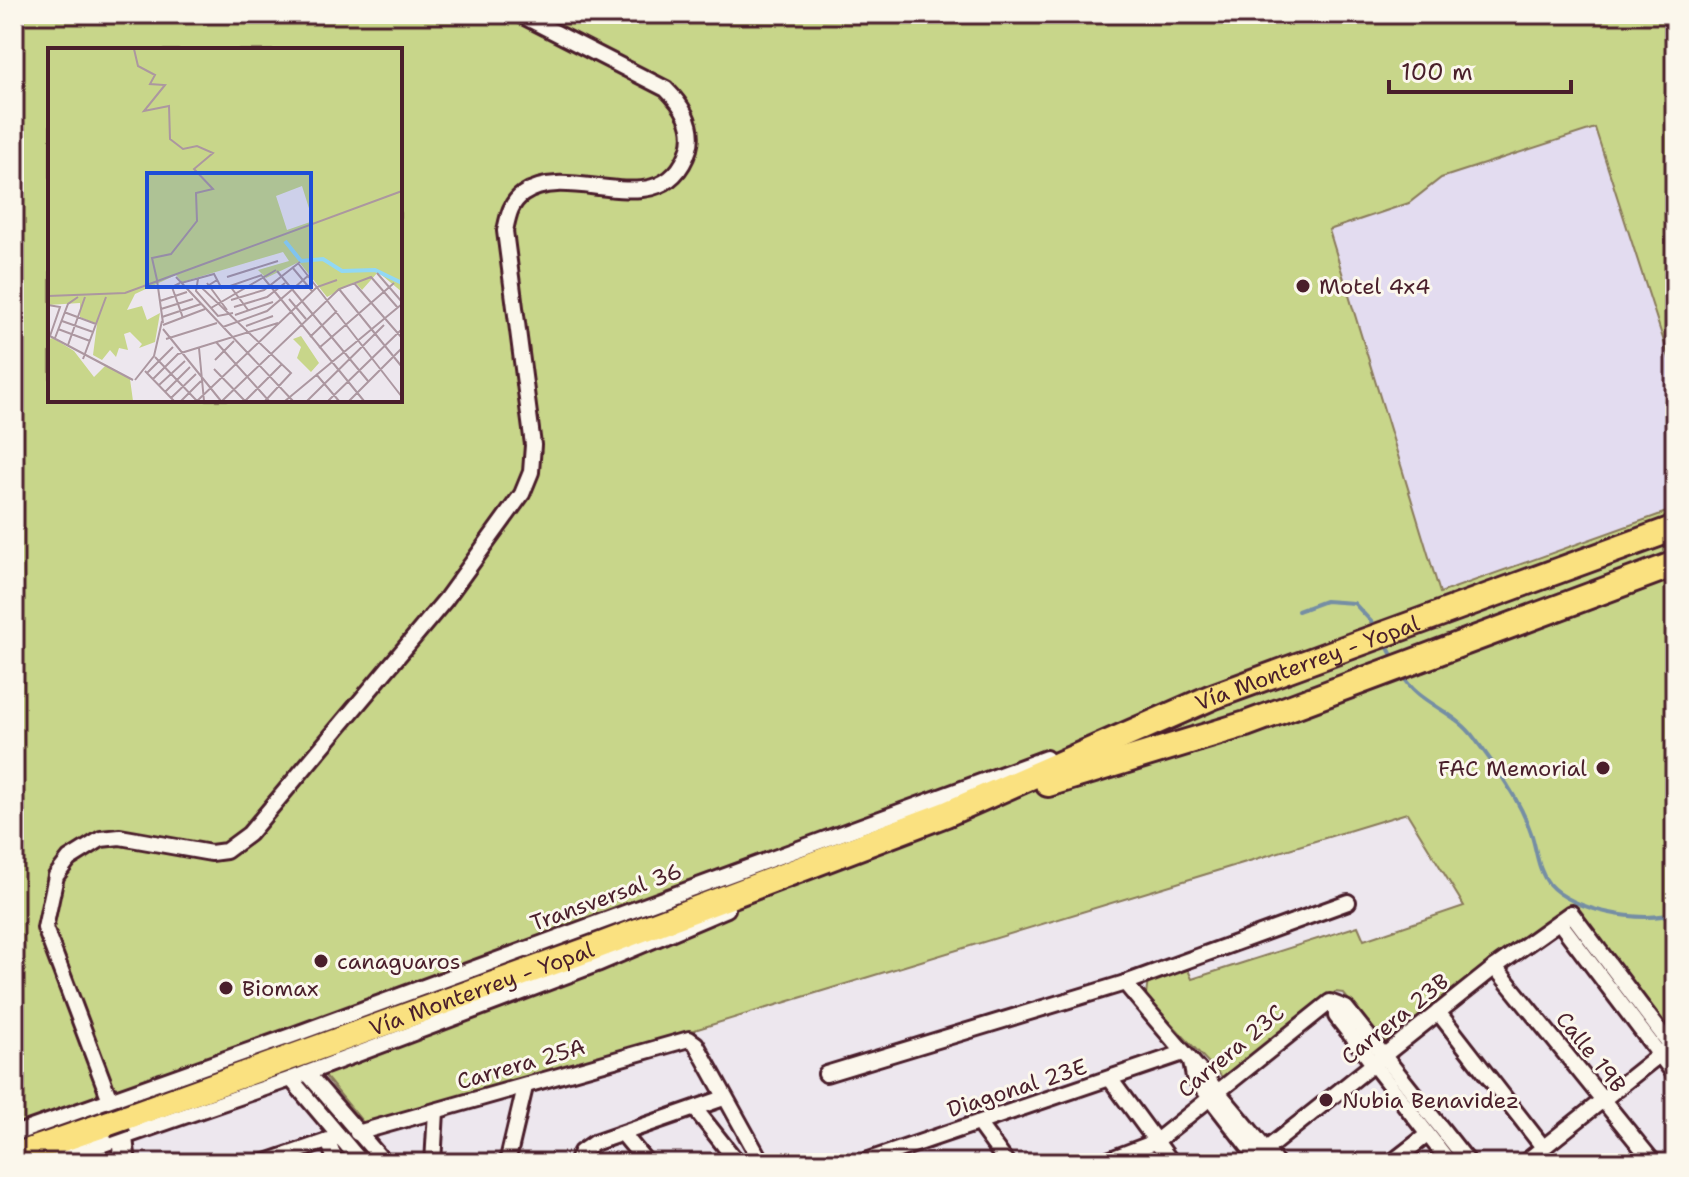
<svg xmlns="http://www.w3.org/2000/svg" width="1689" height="1177" font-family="'Shantell Sans',sans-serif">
  <rect width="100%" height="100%" fill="#ede7ee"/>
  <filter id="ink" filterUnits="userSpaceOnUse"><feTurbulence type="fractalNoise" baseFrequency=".0125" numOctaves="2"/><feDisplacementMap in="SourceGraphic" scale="16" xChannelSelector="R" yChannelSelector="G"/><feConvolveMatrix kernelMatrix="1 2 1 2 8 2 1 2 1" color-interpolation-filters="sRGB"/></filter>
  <g filter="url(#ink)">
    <polygon fill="#e3dcf0" points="1595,128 1675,376 1675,509 1440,593 1329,230 1409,203 1441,178"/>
    <path fill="#c8d68a" stroke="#897a5a" stroke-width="2" fill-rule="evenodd" d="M14,14h1661v362l-80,-248 -154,50 -32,25 -80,27 111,363 235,-84v554l-113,-147 -175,130 -44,-53 -8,-1 -111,87 -71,-75 -7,-9 2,-15 38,-15 6,14 166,-53 6,14 100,-34 -57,-93 -729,222 -312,91 -60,-73 -292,104zM50,50h350v350h-350z"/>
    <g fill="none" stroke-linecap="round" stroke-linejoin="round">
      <g stroke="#758ea4" stroke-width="4">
        <polyline points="1298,611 1325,601 1354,603 1378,629"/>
        <polyline points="1386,644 1395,661"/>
        <path d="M1403,676c16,28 53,35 72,63 21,28 45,61 56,94 6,17 6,36 18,51 23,27 94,40 126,29"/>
      </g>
      <defs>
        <g id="minor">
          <polyline points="1560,923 1675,1075"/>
          <polyline points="1495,967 1654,1163"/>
          <path d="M1125,983c50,61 103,117 151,180"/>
          <polyline points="1336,1007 1336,1016 1450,1163"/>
          <polyline points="1438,1012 1543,1147"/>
          <polyline points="1191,1061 1194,1077 1260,1162"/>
          <polyline points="307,1073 385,1163"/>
          <polyline points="826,1074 1125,983 1348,902"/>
          <polyline points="291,1079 362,1163"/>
          <polyline points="1111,1080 1172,1163"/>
          <path d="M110,1100l-65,-172 11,-52 13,-17 32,-20 19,-2 91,16 15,-2 23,-17 197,-235 76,-105 9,-22 2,-27 -28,-214c3,-14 5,-28 18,-37 48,-34 140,35 166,-45 7,-24 -7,-44 -23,-60l-147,-75"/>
          <polyline points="696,1110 738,1163"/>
          <polyline points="978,1123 1007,1163"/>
          <polyline points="357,1133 689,1039 696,1044 762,1163"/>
          <polyline points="14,1134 296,1034 1046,758"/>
          <polyline points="623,1134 647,1163"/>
          <polyline points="328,1140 336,1163"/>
          <polyline points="49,1163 291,1079 597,964 727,909"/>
          <polyline points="263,1163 339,1137"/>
          <polyline points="433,1163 436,1111"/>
          <polyline points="507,1163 525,1087"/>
          <polyline points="576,1163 581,1152 594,1143 724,1098"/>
          <polyline points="860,1163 1183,1053"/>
          <polyline points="1100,1163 1155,1142 1330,1002 1346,1008 1469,1163"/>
          <polyline points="1249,1163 1495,967 1571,913 1675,1051"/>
          <polyline points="1391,1163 1427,1135"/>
          <polyline points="1524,1163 1664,1051"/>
        </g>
        <polyline id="secondary" points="110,1100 122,1138 125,1163"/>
        <g id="trunk">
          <polyline points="1048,784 1246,724 1675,564"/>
          <path id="s1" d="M126,1117l464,-168 356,-135 266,-117 463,-169"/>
          <polyline points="14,1156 106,1124"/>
        </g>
      </defs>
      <use href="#minor" stroke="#4a1f2b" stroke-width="20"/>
      <use href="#secondary" stroke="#4a1f2b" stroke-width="26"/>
      <use href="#trunk" stroke="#4a1f2b" stroke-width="30"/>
      <use href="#minor" stroke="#fbf7ec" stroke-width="14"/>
      <use href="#secondary" stroke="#fbf7ec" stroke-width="20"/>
      <use href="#trunk" stroke="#fae180" stroke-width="24"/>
      <defs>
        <polyline id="trunk-bridge" points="106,1124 126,1117"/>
      </defs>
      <use href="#trunk-bridge" stroke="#4a1f2b" stroke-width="30" stroke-linecap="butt"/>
      <use href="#trunk-bridge" stroke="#fae180" stroke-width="24"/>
    </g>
  </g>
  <g fill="#4a1f2b" stroke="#fbf7ec" stroke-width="3">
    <circle cx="1303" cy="286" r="8"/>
    <circle cx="1603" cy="768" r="8"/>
    <circle cx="321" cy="961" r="8"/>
    <circle cx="226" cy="988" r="8"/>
    <circle cx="1326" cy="1100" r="8"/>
  </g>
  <g text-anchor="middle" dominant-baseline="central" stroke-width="6" stroke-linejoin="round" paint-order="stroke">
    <g font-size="22" fill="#4a1f2b" stroke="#fbf7ec" text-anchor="start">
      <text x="1319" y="286">Motel 4x4</text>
      <text x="1587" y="768" text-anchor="end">FAC Memorial</text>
      <text x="337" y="961">canaguaros</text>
      <text x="242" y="988">Biomax</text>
      <text x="1342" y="1100">Nubia Benavidez</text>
    </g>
    <g font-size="22" fill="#4a1f2b" stroke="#fbf7ec">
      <text stroke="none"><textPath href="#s1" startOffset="1266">Vía Monterrey - Yopal</textPath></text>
      <text transform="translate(606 897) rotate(-20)">Transversal 36</text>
      <text stroke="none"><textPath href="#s1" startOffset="378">Vía Monterrey - Yopal</textPath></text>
      <text transform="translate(1395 1019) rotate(-39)">Carrera 23B</text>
      <text transform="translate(1231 1051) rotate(-40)">Carrera 23C</text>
      <text transform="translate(1591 1052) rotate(51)">Calle 19B</text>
      <text transform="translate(521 1064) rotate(-16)">Carrera 25A</text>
      <text transform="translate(1017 1088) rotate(-18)">Diagonal 23E</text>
    </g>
  </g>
  <g transform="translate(48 48)">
    <rect width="354" height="354" fill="#ede7ee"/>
    <path d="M0,1h354v243l-24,-20 -16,18 -7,-8 -28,15 -28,-35 -33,16 -8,-8 31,-9 -6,-9 -101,30 -6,-7 -41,19 -8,16 15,-4 5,14 13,-7 -5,29 -16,6 3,-4 -12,-12 -6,2 4,16 -9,-2 -3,9 -6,-7 -8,10 -9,-5 4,-31 -17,-7v-14l-32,2zM254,138l11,35 -26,9 -11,-34zM253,288l18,27 -8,9 -14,-14 4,-11 -8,-8zM5,290l21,13 20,26 12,-12 24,14 3,22h-85v-62z" fill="#c8d68a" fill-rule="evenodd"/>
    <path fill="none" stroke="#92d8f4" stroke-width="4" d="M237,193l16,20 22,-2 19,12 33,-1 27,13"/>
    <path fill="none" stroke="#ac97a0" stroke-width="2" d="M86,1l4,17 17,9 -5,9 15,1 -21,26 25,-5 1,33 13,10 14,-3 16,7 -19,16 19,20 -17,4 1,28 -26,33 -19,4 5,22M250,215l104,134M244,219l20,24M229,223l91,110M329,225l25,29M214,228l102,125M128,229l117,124M179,229l51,-16M150,231l-2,12 22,25 15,-3M109,232l6,43M169,232l-14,9 88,84 -26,28M132,235l-8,4 11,31M133,235l33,-9 8,15M159,235l20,27M306,235l48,55M291,241l63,78M0,248l77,-3 277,-102M241,251l17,20M183,252l33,-10 36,-28M112,253l27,-9M0,257l12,2 -10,29M186,259l33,-10 18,-14M163,260l65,-38M113,261l32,-10M200,262l-18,-24 32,-11M16,264l32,12M187,267l38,-13M114,269l39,-13M14,273l31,11M115,277l42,-16M198,278l27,-10M175,279l44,-16 42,-36M10,281l32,12M115,281l58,72M0,287l85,45M262,289l27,-26M7,290l13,-34 10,-7M118,291l51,-16M168,294l53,59M20,297l17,-48M151,300l5,53M271,300l75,-65M107,309l42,44M35,311l23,-62M167,312l19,-19M166,321l31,32M97,323l29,30M99,325l26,-26M268,326l23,27M105,331l25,-25 100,-31M87,332l19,-24 8,-35M111,337l26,-24M117,344l25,-25M123,350l25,-24M133,353l20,-20M149,353l120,-114 20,-7M174,353l117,-112 32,-12 27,31M197,353l37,-37M237,353l117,-97M259,353l77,-76M280,353l74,-72M301,353l53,-53"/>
    <path fill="#1d4ed8" fill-opacity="0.15" stroke="#1d4ed8" stroke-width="4" d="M99,125h164v114h-164z"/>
    <rect width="354" height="354" fill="none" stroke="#4a1f2b" stroke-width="4"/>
  </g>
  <rect width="1689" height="1177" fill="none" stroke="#fbf7ec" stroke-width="48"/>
  <rect x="24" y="24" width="1641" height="1129" fill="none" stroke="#4a1f2b" stroke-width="3" filter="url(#ink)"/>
  <path d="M1389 80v12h182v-12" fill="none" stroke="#4a1f2b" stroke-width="4"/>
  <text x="1401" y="80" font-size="24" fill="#4a1f2b" stroke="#fbf7ec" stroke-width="6" paint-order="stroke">100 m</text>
</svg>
